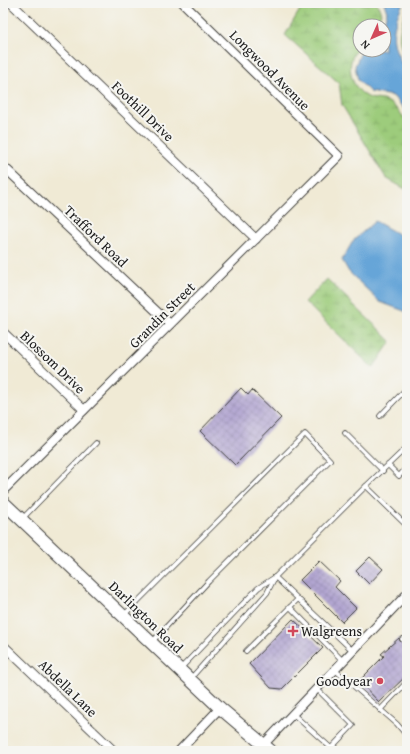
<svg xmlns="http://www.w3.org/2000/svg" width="410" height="754" font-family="'Gentium Book Plus',serif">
  <defs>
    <pattern id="wetland-marsh" width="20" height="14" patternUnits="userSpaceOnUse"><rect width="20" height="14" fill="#9dcc7b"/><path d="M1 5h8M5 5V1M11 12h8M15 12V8" fill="none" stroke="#87af6a"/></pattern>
    <pattern id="building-cross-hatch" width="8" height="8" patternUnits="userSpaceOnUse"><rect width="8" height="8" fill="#b2a6d1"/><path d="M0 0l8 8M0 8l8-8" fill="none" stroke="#988eb3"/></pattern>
  </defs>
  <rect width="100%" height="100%" fill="#f6f6f2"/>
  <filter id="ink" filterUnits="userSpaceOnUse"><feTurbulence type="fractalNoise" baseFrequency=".025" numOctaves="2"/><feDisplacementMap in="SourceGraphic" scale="8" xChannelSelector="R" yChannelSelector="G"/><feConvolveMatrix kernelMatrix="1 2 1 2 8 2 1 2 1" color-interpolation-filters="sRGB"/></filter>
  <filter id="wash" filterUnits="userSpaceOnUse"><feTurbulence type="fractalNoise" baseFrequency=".012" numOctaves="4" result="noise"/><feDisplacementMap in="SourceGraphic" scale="16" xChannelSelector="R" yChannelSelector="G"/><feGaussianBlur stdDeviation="0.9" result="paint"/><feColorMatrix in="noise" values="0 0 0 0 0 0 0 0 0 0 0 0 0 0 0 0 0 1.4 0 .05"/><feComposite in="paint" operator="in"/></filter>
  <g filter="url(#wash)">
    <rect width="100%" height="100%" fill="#f0ead5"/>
    <g fill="url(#wetland-marsh)" stroke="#5c744c">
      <path d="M304,3h73l4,10 -4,13h-17v19c-15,15 -12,40 6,51 7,5 18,2 24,7 6,4 12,12 17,18v69l-21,-12 -44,-73 -3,-22 -54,-48z"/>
      <path d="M405,12l2,2v46c-11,-20 -8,-27 -2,-48z"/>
      <polygon points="327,279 391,341 373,368 305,302"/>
    </g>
    <g fill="#66a5d8" stroke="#41607a">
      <path d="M384,3h19c-13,29 -13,39 2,67l-4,10 6,7v25l-14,-16 -23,-4 -12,-12 -3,-14 7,-16h22l-1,-24 4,-14z"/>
      <polygon points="375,221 407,239 407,312 380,302 349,272 342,260 353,241"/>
    </g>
    <g id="blocks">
      <g fill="url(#building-cross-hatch)">
        <polygon points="241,388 248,395 252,390 281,418 235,465 200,431"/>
        <polygon points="370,557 383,569 369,584 356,571"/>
        <polygon points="319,561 340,581 335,587 356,608 342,622 300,580"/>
        <polygon points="293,619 323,648 282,689 271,688 249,664"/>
        <polygon points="399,638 400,641 407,647 407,675 379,702 359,681 384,656 381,654"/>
      </g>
    </g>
  </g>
  <g filter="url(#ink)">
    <use href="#blocks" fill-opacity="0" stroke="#3c3b38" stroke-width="1"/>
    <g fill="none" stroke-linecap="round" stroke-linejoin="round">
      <defs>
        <g id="lane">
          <polyline points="380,416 407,388"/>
          <polyline points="345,433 383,471"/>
          <polyline points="388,465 399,476 407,467"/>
          <polyline points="366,486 407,447"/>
          <polyline points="22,519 96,443"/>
          <polyline points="275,577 353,651"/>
          <polyline points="290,607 343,661"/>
          <polyline points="124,615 305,434 330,460 209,581 152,642"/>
          <polyline points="402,639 407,644"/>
          <polyline points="246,651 298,599"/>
          <polyline points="181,668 258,588 275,577 366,486 407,526"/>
          <polyline points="335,670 397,724 407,736"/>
          <polyline points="191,678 267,593 275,577"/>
          <polyline points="380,710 405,684"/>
          <polyline points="293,714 331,748 353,725 317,689"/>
        </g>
        <g id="street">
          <polyline points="11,3 256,239"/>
          <polyline points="3,166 170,324"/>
          <polyline points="3,332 84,410"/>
          <polyline points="3,491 339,156 183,3"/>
          <polyline points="3,645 114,751"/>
          <polyline points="264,744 406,595"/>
          <polyline points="179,751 220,708"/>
        </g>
        <polyline id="secondary" points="3,502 220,708 271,751"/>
      </defs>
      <use href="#lane" stroke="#3c3b38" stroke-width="5.5"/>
      <use href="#street" stroke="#3c3b38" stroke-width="10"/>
      <use href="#secondary" stroke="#3c3b38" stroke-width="14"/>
      <use href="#lane" stroke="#fff" stroke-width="4"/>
      <use href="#street" stroke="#fff" stroke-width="8"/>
      <use href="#secondary" stroke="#fff" stroke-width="12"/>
    </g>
  </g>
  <g fill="#d1495b" stroke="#f6f6f2" stroke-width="1.5">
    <path d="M291 625h4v4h4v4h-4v4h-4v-4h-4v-4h4z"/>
    <circle cx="380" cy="681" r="4"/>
  </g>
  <g text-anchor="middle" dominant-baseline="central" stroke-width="4" stroke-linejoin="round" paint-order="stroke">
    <g font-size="14" fill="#1c1c1c" stroke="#f6f6f2">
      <text transform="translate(270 70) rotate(45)">Longwood Avenue</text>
      <text transform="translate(143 111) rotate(44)">Foothill Drive</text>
      <text transform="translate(96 236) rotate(44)">Trafford Road</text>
      <text transform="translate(162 315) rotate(-45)">Grandin Street</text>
      <text transform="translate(53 362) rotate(44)">Blossom Drive</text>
      <text transform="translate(146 617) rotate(44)">Darlington Road</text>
      <text transform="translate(68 688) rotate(44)">Abdella Lane</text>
    </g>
    <g font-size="14" fill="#1c1c1c" stroke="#f6f6f2" text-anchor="start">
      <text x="301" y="631">Walgreens</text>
      <text x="372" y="681" text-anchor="end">Goodyear</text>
    </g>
  </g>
  <rect width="410" height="754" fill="none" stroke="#f6f6f2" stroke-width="16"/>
  <g transform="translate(372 38) rotate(225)"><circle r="19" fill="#f6f6f2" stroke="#9f9f9c"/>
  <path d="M0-3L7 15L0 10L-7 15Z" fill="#d1495b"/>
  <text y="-6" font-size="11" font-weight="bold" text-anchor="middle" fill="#1c1c1c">N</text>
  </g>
</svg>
